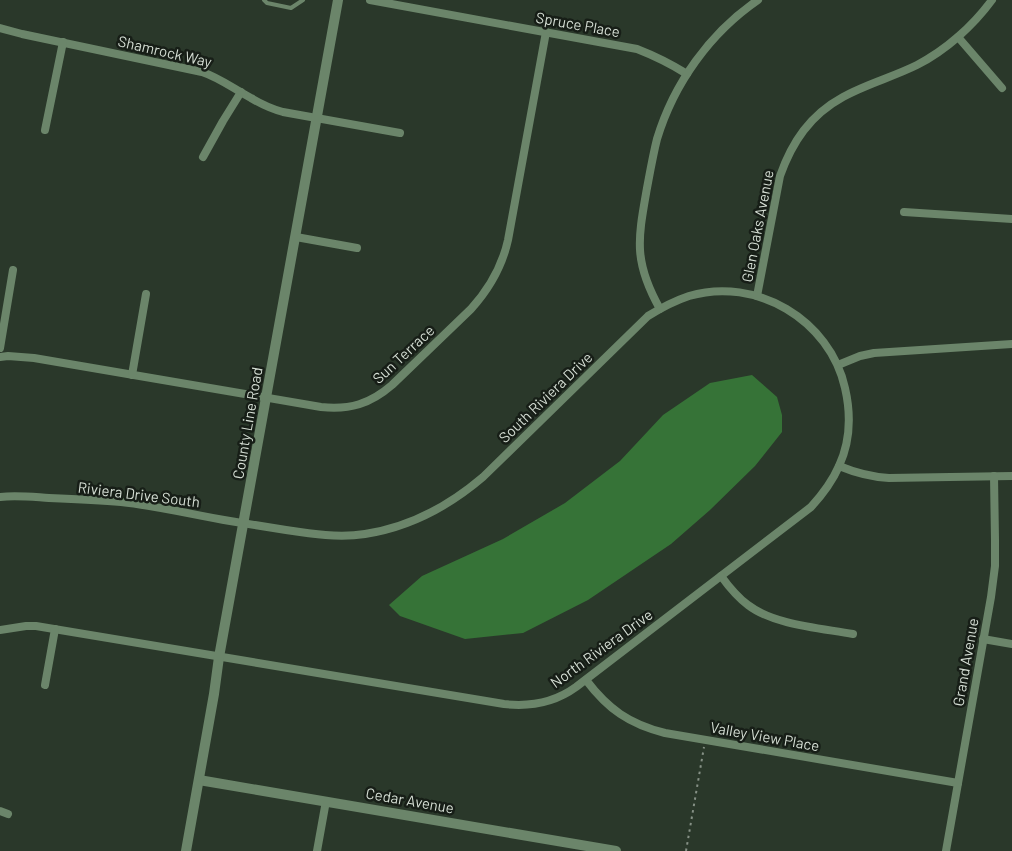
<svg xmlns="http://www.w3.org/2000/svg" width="1012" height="851" font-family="Barlow,sans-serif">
  <rect width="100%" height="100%" fill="#2a382a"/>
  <polygon fill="#367337" points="752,375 777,397 782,415 782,432 755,466 710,510 671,544 588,600 523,633 465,639 400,616 389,605 422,576 503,539 565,503 620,461 663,415 710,383"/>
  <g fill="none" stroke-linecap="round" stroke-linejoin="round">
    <polyline stroke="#869186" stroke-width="2" stroke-dasharray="2.5 4" stroke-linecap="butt" points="686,851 704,747"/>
    <polyline stroke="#6b856a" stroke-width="4" points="264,0 267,3 291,8 303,0"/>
    <g stroke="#6b856a" stroke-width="8">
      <path d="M370,0l267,49c18,7 34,15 50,25"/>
      <path d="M0,28l22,6 180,38c18,6 32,17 49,26 10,6 21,11 32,14l117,21"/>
      <polyline points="958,37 1002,88"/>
      <polyline points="45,130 63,42"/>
      <polyline points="203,157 223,121 241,92"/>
      <polyline points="904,212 1012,219"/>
      <polyline points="296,237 357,248"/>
      <path d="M757,296l23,-120c12,-34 30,-61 63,-79 23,-13 50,-20 74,-32 29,-15 56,-39 75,-65"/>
      <path d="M660,309c-27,-48 -22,-70 -13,-121 3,-16 6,-33 10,-49 17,-56 53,-106 101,-139"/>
      <polyline points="0,348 13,270"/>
      <path d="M0,357l8,-1 26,2 287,49c29,3 49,-3 71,-22l79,-76c19,-21 31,-42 37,-69l38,-208"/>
      <polyline points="838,365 860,356 874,353 1012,344"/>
      <polyline points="132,375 146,294"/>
      <path d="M839,466c17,7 32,11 50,12l123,-2"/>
      <path d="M0,497c16,-2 33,0 49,1 24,1 48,2 72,4 37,4 73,13 109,19 18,3 37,6 56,9 26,4 53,8 79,4 46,-7 84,-28 118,-57l165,-161c13,-8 26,-15 41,-20 67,-20 141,24 156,92 6,26 5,54 -6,78 -7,16 -17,29 -28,41l-235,180c-22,16 -46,20 -72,17l-468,-78h-10l-26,4"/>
      <path d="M721,576c8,11 16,21 27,29 26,20 72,23 105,29"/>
      <polyline points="983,639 1012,644"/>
      <path d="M586,680c22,29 43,44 79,53l293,50"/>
      <polyline points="45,685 55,629"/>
      <polyline points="0,811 8,814"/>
      <polyline points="317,851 326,801"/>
      <polyline points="946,851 991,597 995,566 995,540 994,476"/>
    </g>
    <g stroke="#6b856a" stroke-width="10">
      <polyline points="199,780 616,851"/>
      <polyline points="186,851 214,694 219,657 338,0"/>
    </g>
  </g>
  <g text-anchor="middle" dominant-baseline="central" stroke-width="5" stroke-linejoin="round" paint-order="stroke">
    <g font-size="15" fill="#d5ded4" stroke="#171e17">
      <text transform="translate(578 24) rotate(10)">Spruce Place</text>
      <text transform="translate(165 51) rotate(13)">Shamrock Way</text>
      <text transform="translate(757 226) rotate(-79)">Glen Oaks Avenue</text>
      <text transform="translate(403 354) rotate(-43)">Sun Terrace</text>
      <text transform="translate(545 397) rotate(-44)">South Riviera Drive</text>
      <text transform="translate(247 423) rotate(-80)">County Line Road</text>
      <text transform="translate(139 494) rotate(7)">Riviera Drive South</text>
      <text transform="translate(601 648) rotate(-36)">North Riviera Drive</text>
      <text transform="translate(965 662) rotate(-80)">Grand Avenue</text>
      <text transform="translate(765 736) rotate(10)">Valley View Place</text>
      <text transform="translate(410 800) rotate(10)">Cedar Avenue</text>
    </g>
  </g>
</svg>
